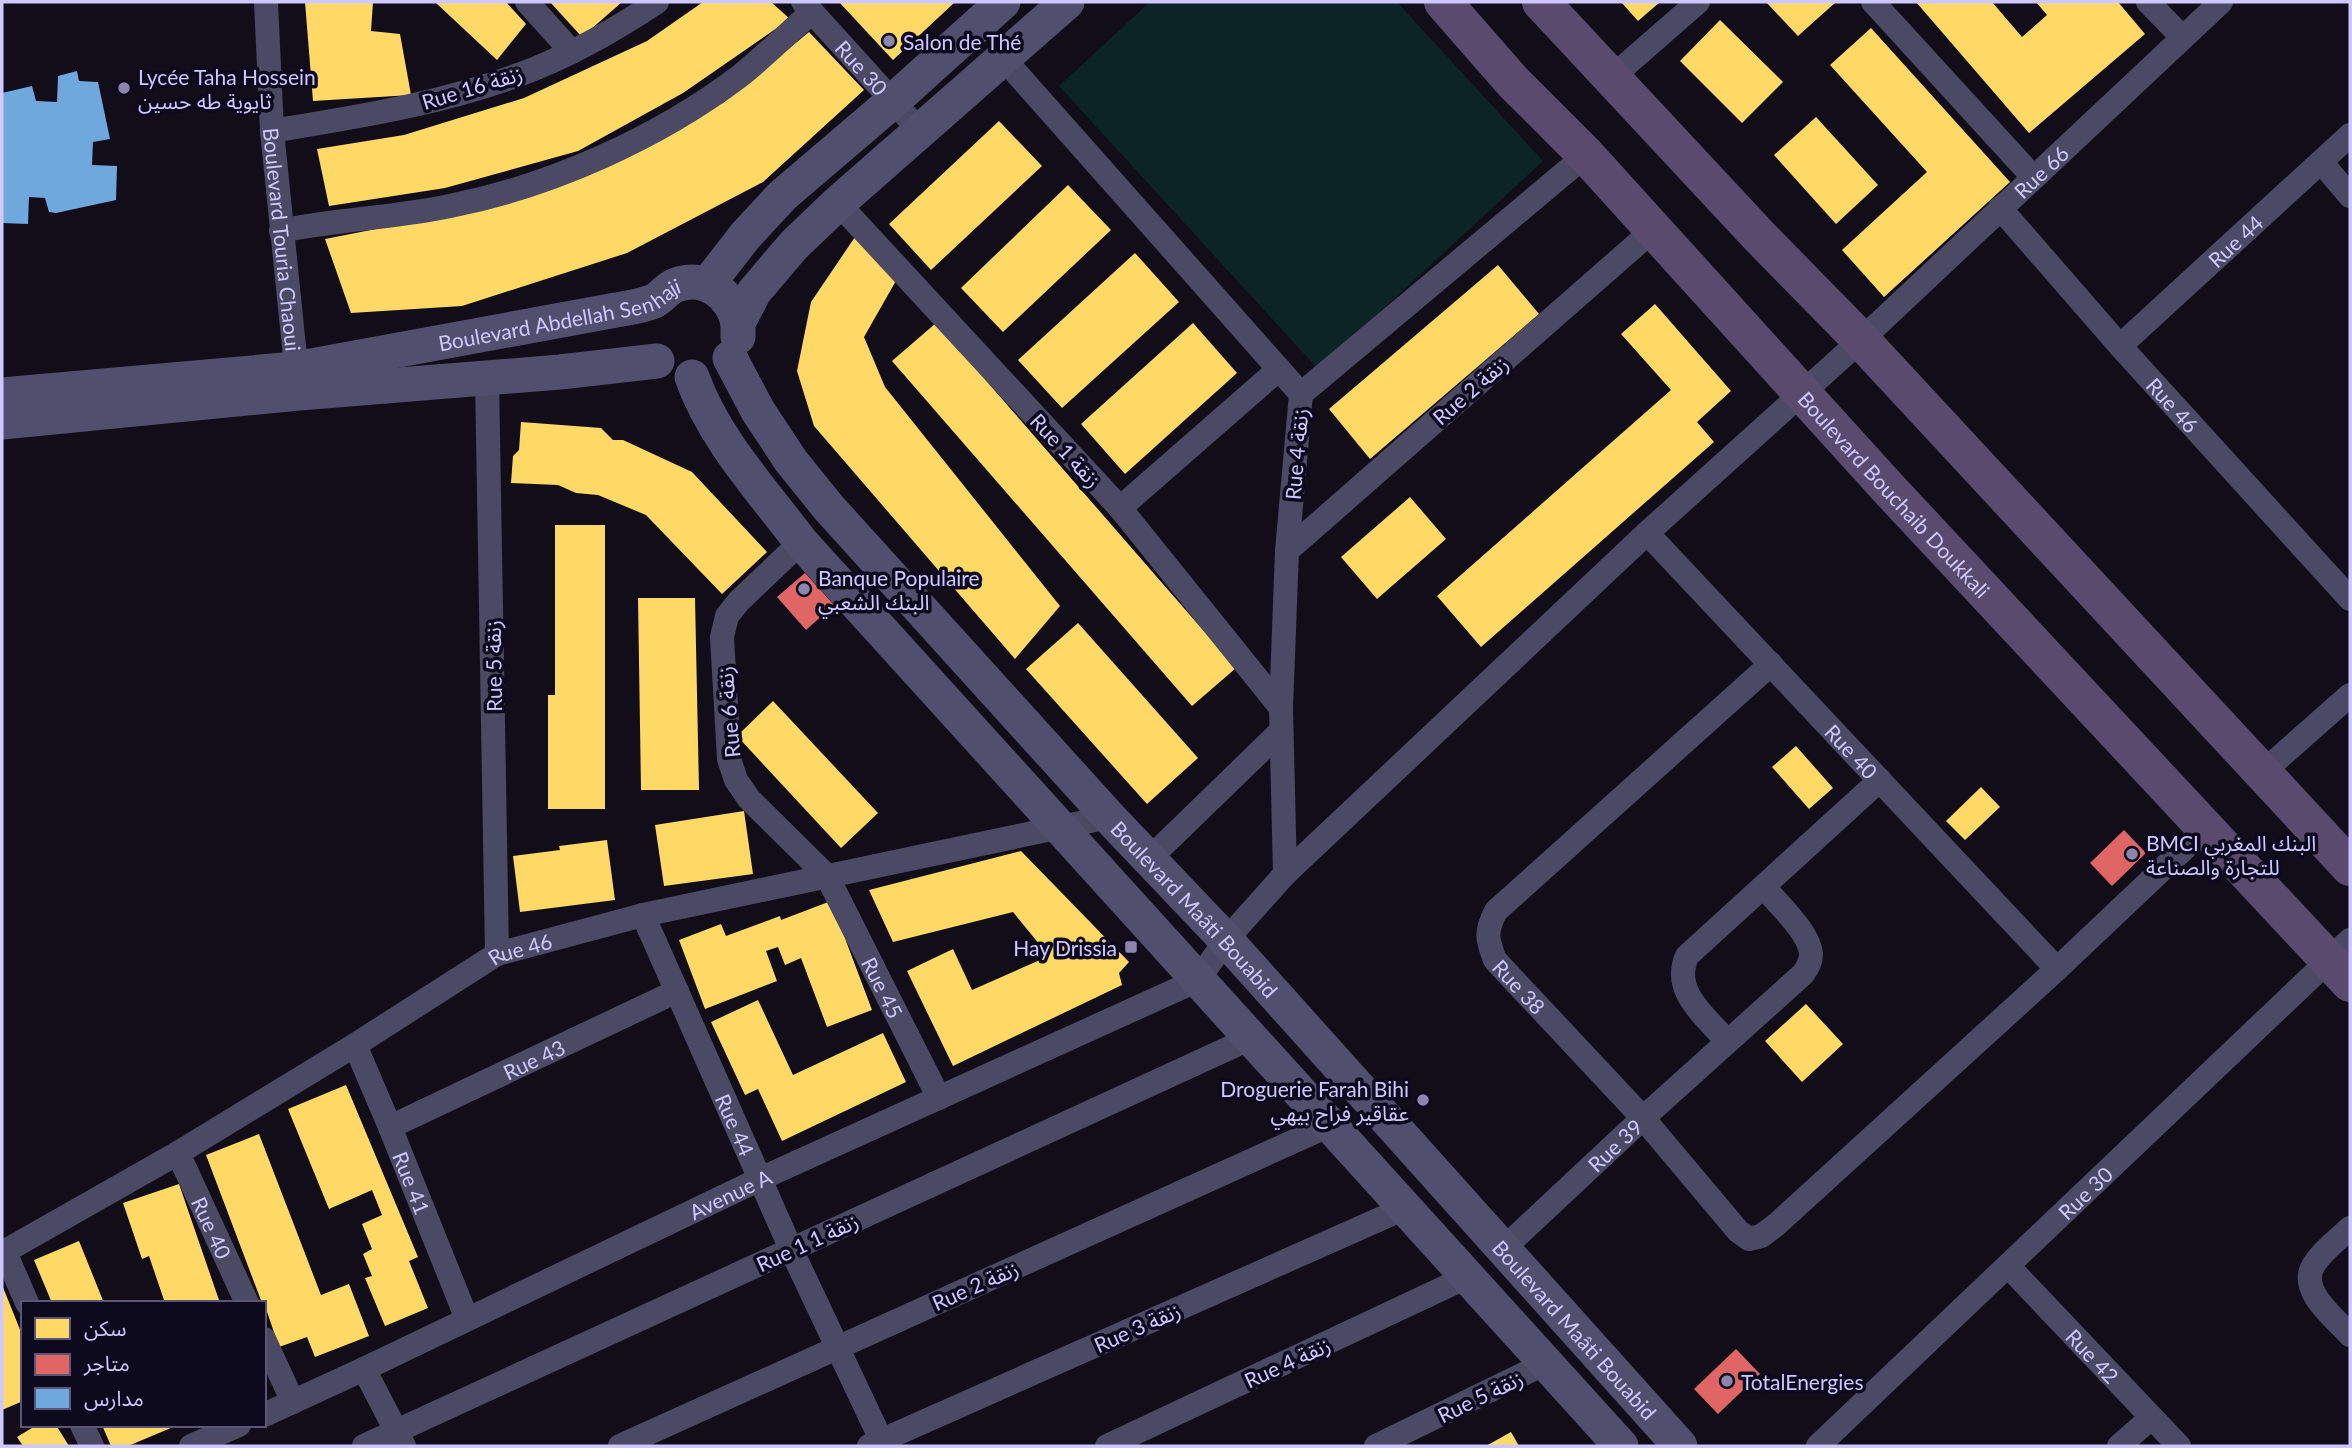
<svg xmlns="http://www.w3.org/2000/svg" width="2352" height="1448" font-family="Lato,'Noto Sans Arabic',sans-serif">
  <rect width="100%" height="100%" fill="#110e1a"/>
  <polygon fill="#0d2426" points="1150,2 1397,2 1543,161 1318,369 1059,86"/>
  <g fill="#ffd966">
    <polygon points="305,2 373,2 371,31 400,34 411,95 313,101"/>
    <polygon points="435,2 506,2 526,24 497,60"/>
    <polygon points="550,2 622,2 582,37"/>
    <polygon points="703,2 771,2 790,19 683,93 578,151 445,188 329,206 317,149 404,135 524,98 647,41"/>
    <polygon points="839,2 955,2 893,60"/>
    <polygon points="1621,2 1660,2 1638,21"/>
    <polygon points="1766,2 1836,2 1798,36"/>
    <polygon points="1916,2 1992,2 2022,37 2047,15 2036,2 2118,2 2145,34 2029,133"/>
    <polygon points="1720,20 1783,82 1742,123 1680,61"/>
    <polygon points="1871,28 2010,182 1884,297 1842,250 1927,172 1830,65"/>
    <polygon points="809,32 864,90 763,182 627,253 462,306 351,313 325,239 483,208 723,103"/>
    <polygon points="1816,117 1878,185 1836,224 1774,155"/>
    <polygon points="999,121 1042,166 931,270 889,224"/>
    <polygon points="1068,185 1111,230 1003,332 961,288"/>
    <polygon points="855,237 897,279 864,337 885,387 1060,606 1015,659 814,426 797,371 811,302"/>
    <polygon points="1135,253 1179,302 1062,408 1018,360"/>
    <polygon points="1498,265 1539,314 1370,459 1329,409"/>
    <polygon points="1655,304 1731,391 1697,422 1714,442 1481,647 1437,596 1671,390 1621,334"/>
    <polygon points="936,323 1236,668 1192,706 892,361"/>
    <polygon points="1193,323 1237,373 1125,474 1081,424"/>
    <polygon points="521,422 601,428 613,440 623,440 692,472 767,552 722,594 646,515 598,495 576,493 558,485 511,483 513,456 519,450"/>
    <polygon points="1410,497 1446,539 1377,599 1341,557"/>
    <polygon points="555,525 605,525 605,809 548,809 548,695 555,695"/>
    <polygon points="638,598 695,598 699,790 641,790"/>
    <polygon points="1078,623 1198,758 1147,804 1026,669"/>
    <polygon points="773,701 878,813 841,848 737,736"/>
    <polygon points="1796,746 1833,788 1809,809 1772,767"/>
    <polygon points="1981,787 2000,807 1965,840 1946,821"/>
    <polygon points="744,811 753,874 664,886 655,825"/>
    <polygon points="607,840 615,900 520,912 513,856 560,850 559,846"/>
    <polygon points="1021,851 1129,962 1119,973 1122,985 953,1066 907,971 953,949 972,990 1049,956 1013,912 893,942 869,890"/>
    <polygon points="831,901 872,1010 827,1027 801,958 785,965 778,947 766,951 777,981 705,1009 679,940 721,924 726,936 780,916 781,920"/>
    <polygon points="758,1000 793,1075 883,1033 906,1082 782,1141 758,1089 745,1095 711,1022"/>
    <polygon points="1806,1004 1843,1044 1802,1082 1765,1041"/>
    <polygon points="346,1085 418,1257 409,1261 428,1308 385,1326 365,1278 372,1276 363,1254 372,1249 362,1224 382,1215 372,1190 329,1209 288,1109"/>
    <polygon points="259,1134 321,1295 349,1284 369,1336 315,1357 307,1337 279,1347 264,1303 262,1303 206,1155"/>
    <polygon points="179,1184 220,1303 165,1303 149,1256 142,1259 123,1203"/>
    <polygon points="79,1241 104,1303 52,1303 34,1260"/>
    <polygon points="2,1285 23,1337 23,1401 2,1410"/>
    <polygon points="37,1425 56,1425 69,1446 23,1446 17,1437"/>
    <polygon points="102,1425 178,1425 128,1446 111,1446"/>
    <polygon points="1511,1432 1519,1446 1486,1446"/>
  </g>
  <g fill="#e06666">
    <polygon points="805,573 834,605 806,630 777,597"/>
    <polygon points="2124,830 2146,853 2112,886 2090,863"/>
    <polygon points="1736,1349 1760,1374 1718,1414 1694,1389"/>
  </g>
  <polygon fill="#6fa8dc" points="77,71 79,81 98,82 110,139 93,142 92,165 117,166 116,200 56,213 49,212 45,198 29,197 28,224 2,223 2,93 32,86 36,101 57,102 58,76"/>
  <g fill="none" stroke-linecap="round" stroke-linejoin="round">
    <g stroke="#4b4963" stroke-width="24">
      <path id="s1" d="M266,2l6,129 26,255"/>
      <polyline points="527,2 572,52"/>
      <path id="s2" d="M803,2l117,129"/>
      <polyline points="1873,2 2033,177"/>
      <polyline points="2148,2 2182,37"/>
      <polyline points="1611,78 1698,2"/>
      <path d="M272,131c84,-14 169,-27 249,-57 49,-18 94,-44 136,-72"/>
      <polyline points="2321,162 2350,196"/>
      <polyline points="838,203 1120,508 1281,708"/>
      <path id="s3" d="M2000,208l120,138 230,253"/>
      <path d="M281,231c56,-12 113,-13 169,-25 101,-20 208,-68 290,-130 25,-20 48,-43 72,-64"/>
      <path id="s4" d="M2120,346l230,-211"/>
      <polyline points="487,378 497,954"/>
      <polyline points="1301,394 1586,155"/>
      <polyline points="1120,508 1279,369"/>
      <path id="s5" d="M1647,533l410,436"/>
      <path id="s6" d="M801,542l-62,59 -12,15 -5,21 7,122 7,21 13,19 78,77 112,222"/>
      <polyline points="1287,551 1653,230"/>
      <path id="s7" d="M1771,664l-275,247c-11,21 -9,28 -1,49l148,158 95,113 11,8 12,-3 15,-11 281,-256 150,-142"/>
      <polyline points="2263,772 2350,695"/>
      <polyline points="1148,860 1281,731"/>
      <path id="s8" d="M1285,874l362,-341 214,-193 360,-338"/>
      <path id="s9" d="M643,915l148,334 93,197"/>
      <path d="M1727,1041c-21,-24 -56,-50 -40,-85l193,-176"/>
      <path id="s10" d="M355,1045l35,82 77,192"/>
      <path id="s11" d="M390,1127l287,-136"/>
      <path id="s12" d="M178,1153l69,150"/>
      <path d="M2350,1228c-11,11 -26,21 -35,35 -19,26 19,54 35,72"/>
      <path id="s13" d="M1502,1250l141,-132 160,-144c4,-6 8,-11 8,-20 -1,-21 -33,-50 -47,-67"/>
      <polyline points="5,1252 27,1303"/>
      <path id="s14" d="M2,1253l176,-100 177,-108 142,-91 146,-39 466,-98"/>
      <path id="s15" d="M2009,1267l170,179"/>
      <polyline points="264,1339 293,1402"/>
      <polyline points="364,1369 404,1446"/>
      <path id="s16" d="M264,1415l100,-46 396,-190 438,-199 28,-40 59,-66 -4,-166 6,-157 14,-157 -298,-336"/>
      <polyline points="82,1425 92,1446"/>
      <polyline points="191,1446 239,1425"/>
      <polyline points="364,1446 1251,1038"/>
      <polyline points="620,1446 1330,1125"/>
      <polyline points="869,1446 1405,1208"/>
      <polyline points="1107,1446 1467,1277"/>
      <polyline points="1376,1446 1546,1363"/>
      <path id="s17" d="M1818,1446l532,-506"/>
      <polyline points="2119,1446 2151,1418"/>
    </g>
    <g stroke="#524f6e" stroke-width="35">
      <polyline points="707,285 745,236 782,196 892,102 1003,2"/>
      <polyline points="738,337 738,323 754,292 794,245 838,203 1067,2"/>
      <path id="s18" d="M730,358l28,53 33,50 38,47 280,309 117,123 454,506"/>
      <path d="M692,377c22,62 70,113 109,165l820,904"/>
      <path id="s19" d="M2,395l293,-26 321,-59c11,-2 27,-4 38,-9 8,-4 12,-12 22,-16 30,-11 56,10 62,38"/>
      <polyline points="2,422 299,393 560,372 657,361"/>
    </g>
    <g stroke="#594b6d" stroke-width="38">
      <path id="s20" d="M1443,2l70,80 73,73 302,333 462,495"/>
      <polyline points="1541,2 1760,237 1861,340 2350,867"/>
    </g>
  </g>
  <g fill="#8c86af" stroke="#0e0a1e" stroke-width="2.5">
    <circle cx="889" cy="41" r="7"/>
    <circle cx="124" cy="88" r="7"/>
    <circle cx="804" cy="589" r="7"/>
    <circle cx="2132" cy="854" r="7"/>
    <rect x="1124" y="940" width="14" height="14" rx="3.5"/>
    <circle cx="1423" cy="1100" r="7"/>
    <circle cx="1727" cy="1381" r="7"/>
  </g>
  <g text-anchor="middle" dominant-baseline="central" stroke-width="7" stroke-linejoin="round" paint-order="stroke">
    <g font-size="21" fill="#cfc7ff" stroke="#0e0a1e" text-anchor="start">
      <text x="903" y="41">Salon de Thé</text>
      <text x="138" y="76">Lycée Taha Hossein<tspan x="138" dy="24">ثايوية طه حسين</tspan></text>
      <text x="818" y="577">Banque Populaire<tspan x="818" dy="24">البنك الشعبي</tspan></text>
      <text x="2146" y="842">BMCI البنك المغربي<tspan x="2146" dy="24">للتجارة والصناعة</tspan></text>
      <text x="1117" y="947" text-anchor="end">Hay Drissia</text>
      <text x="1409" y="1088" text-anchor="end">Droguerie Farah Bihi<tspan x="1409" dy="24">عقاقير فراح بيهي</tspan></text>
      <text x="1741" y="1381">TotalEnergies</text>
    </g>
    <g font-size="21" fill="#cfc7ff" stroke="#0e0a1e">
      <text stroke="none"><textPath href="#s2" startOffset="88">Rue 30</textPath></text>
      <text transform="translate(472 87) rotate(-17)">Rue 16 زنقة</text>
      <text stroke="none"><textPath href="#s8" startOffset="1032">Rue 66</textPath></text>
      <text stroke="none"><textPath href="#s1" startOffset="238">Boulevard Touria Chaoui</textPath></text>
      <text stroke="none"><textPath href="#s4" startOffset="156">Rue 44</textPath></text>
      <text stroke="none"><textPath href="#s19" startOffset="565">Boulevard Abdellah Senhaji</textPath></text>
      <text transform="translate(1470 390) rotate(-41)">Rue 2 زنقة</text>
      <text stroke="none"><textPath href="#s3" startOffset="262">Rue 46</textPath></text>
      <text transform="translate(1066 450) rotate(47)">Rue 1 زنقة</text>
      <text transform="translate(1296 454) rotate(-85)">Rue 4 زنقة</text>
      <text stroke="none"><textPath href="#s20" startOffset="668">Boulevard Bouchaib Doukkali</textPath></text>
      <text transform="translate(493 666) rotate(-91)">Rue 5 زنقة</text>
      <text transform="translate(728 712) rotate(-95)">Rue 6 زنقة</text>
      <text stroke="none"><textPath href="#s5" startOffset="299">Rue 40</textPath></text>
      <text stroke="none"><textPath href="#s18" startOffset="723">Boulevard Maâti Bouabid</textPath></text>
      <text stroke="none"><textPath href="#s14" startOffset="602">Rue 46</textPath></text>
      <text stroke="none"><textPath href="#s7" startOffset="457">Rue 38</textPath></text>
      <text stroke="none"><textPath href="#s6" startOffset="528">Rue 45</textPath></text>
      <text stroke="none"><textPath href="#s11" startOffset="159">Rue 43</textPath></text>
      <text stroke="none"><textPath href="#s9" startOffset="229">Rue 44</textPath></text>
      <text stroke="none"><textPath href="#s13" startOffset="154">Rue 39</textPath></text>
      <text stroke="none"><textPath href="#s10" startOffset="149">Rue 41</textPath></text>
      <text stroke="none"><textPath href="#s16" startOffset="516">Avenue A</textPath></text>
      <text stroke="none"><textPath href="#s17" startOffset="368">Rue 30</textPath></text>
      <text stroke="none"><textPath href="#s12" startOffset="82">Rue 40</textPath></text>
      <text transform="translate(807 1242) rotate(-25)">Rue 1 زنقة 1</text>
      <text transform="translate(975 1285) rotate(-24)">Rue 2 زنقة</text>
      <text transform="translate(1137 1327) rotate(-24)">Rue 3 زنقة</text>
      <text stroke="none"><textPath href="#s18" startOffset="1290">Boulevard Maâti Bouabid</textPath></text>
      <text stroke="none"><textPath href="#s15" startOffset="122">Rue 42</textPath></text>
      <text transform="translate(1287 1362) rotate(-25)">Rue 4 زنقة</text>
      <text transform="translate(1480 1396) rotate(-26)">Rue 5 زنقة</text>
    </g>
  </g>
  <rect width="2352" height="1448" fill="none" stroke="#cfc7ff" stroke-width="7"/>
  <rect x="21" y="1301" width="245" height="126" fill="#0e0a1e" stroke="#5b5678" stroke-width="2"/>
  <rect x="35" y="1318" width="35" height="21" fill="#ffd966" stroke="#5b5678" stroke-width="2"/>
  <text x="84" y="1336" font-size="21" fill="#cfc7ff">سكن</text>
  <rect x="35" y="1354" width="35" height="21" fill="#e06666" stroke="#5b5678" stroke-width="2"/>
  <text x="84" y="1371" font-size="21" fill="#cfc7ff">متاجر</text>
  <rect x="35" y="1388" width="35" height="21" fill="#6fa8dc" stroke="#5b5678" stroke-width="2"/>
  <text x="84" y="1406" font-size="21" fill="#cfc7ff">مدارس</text>
</svg>
